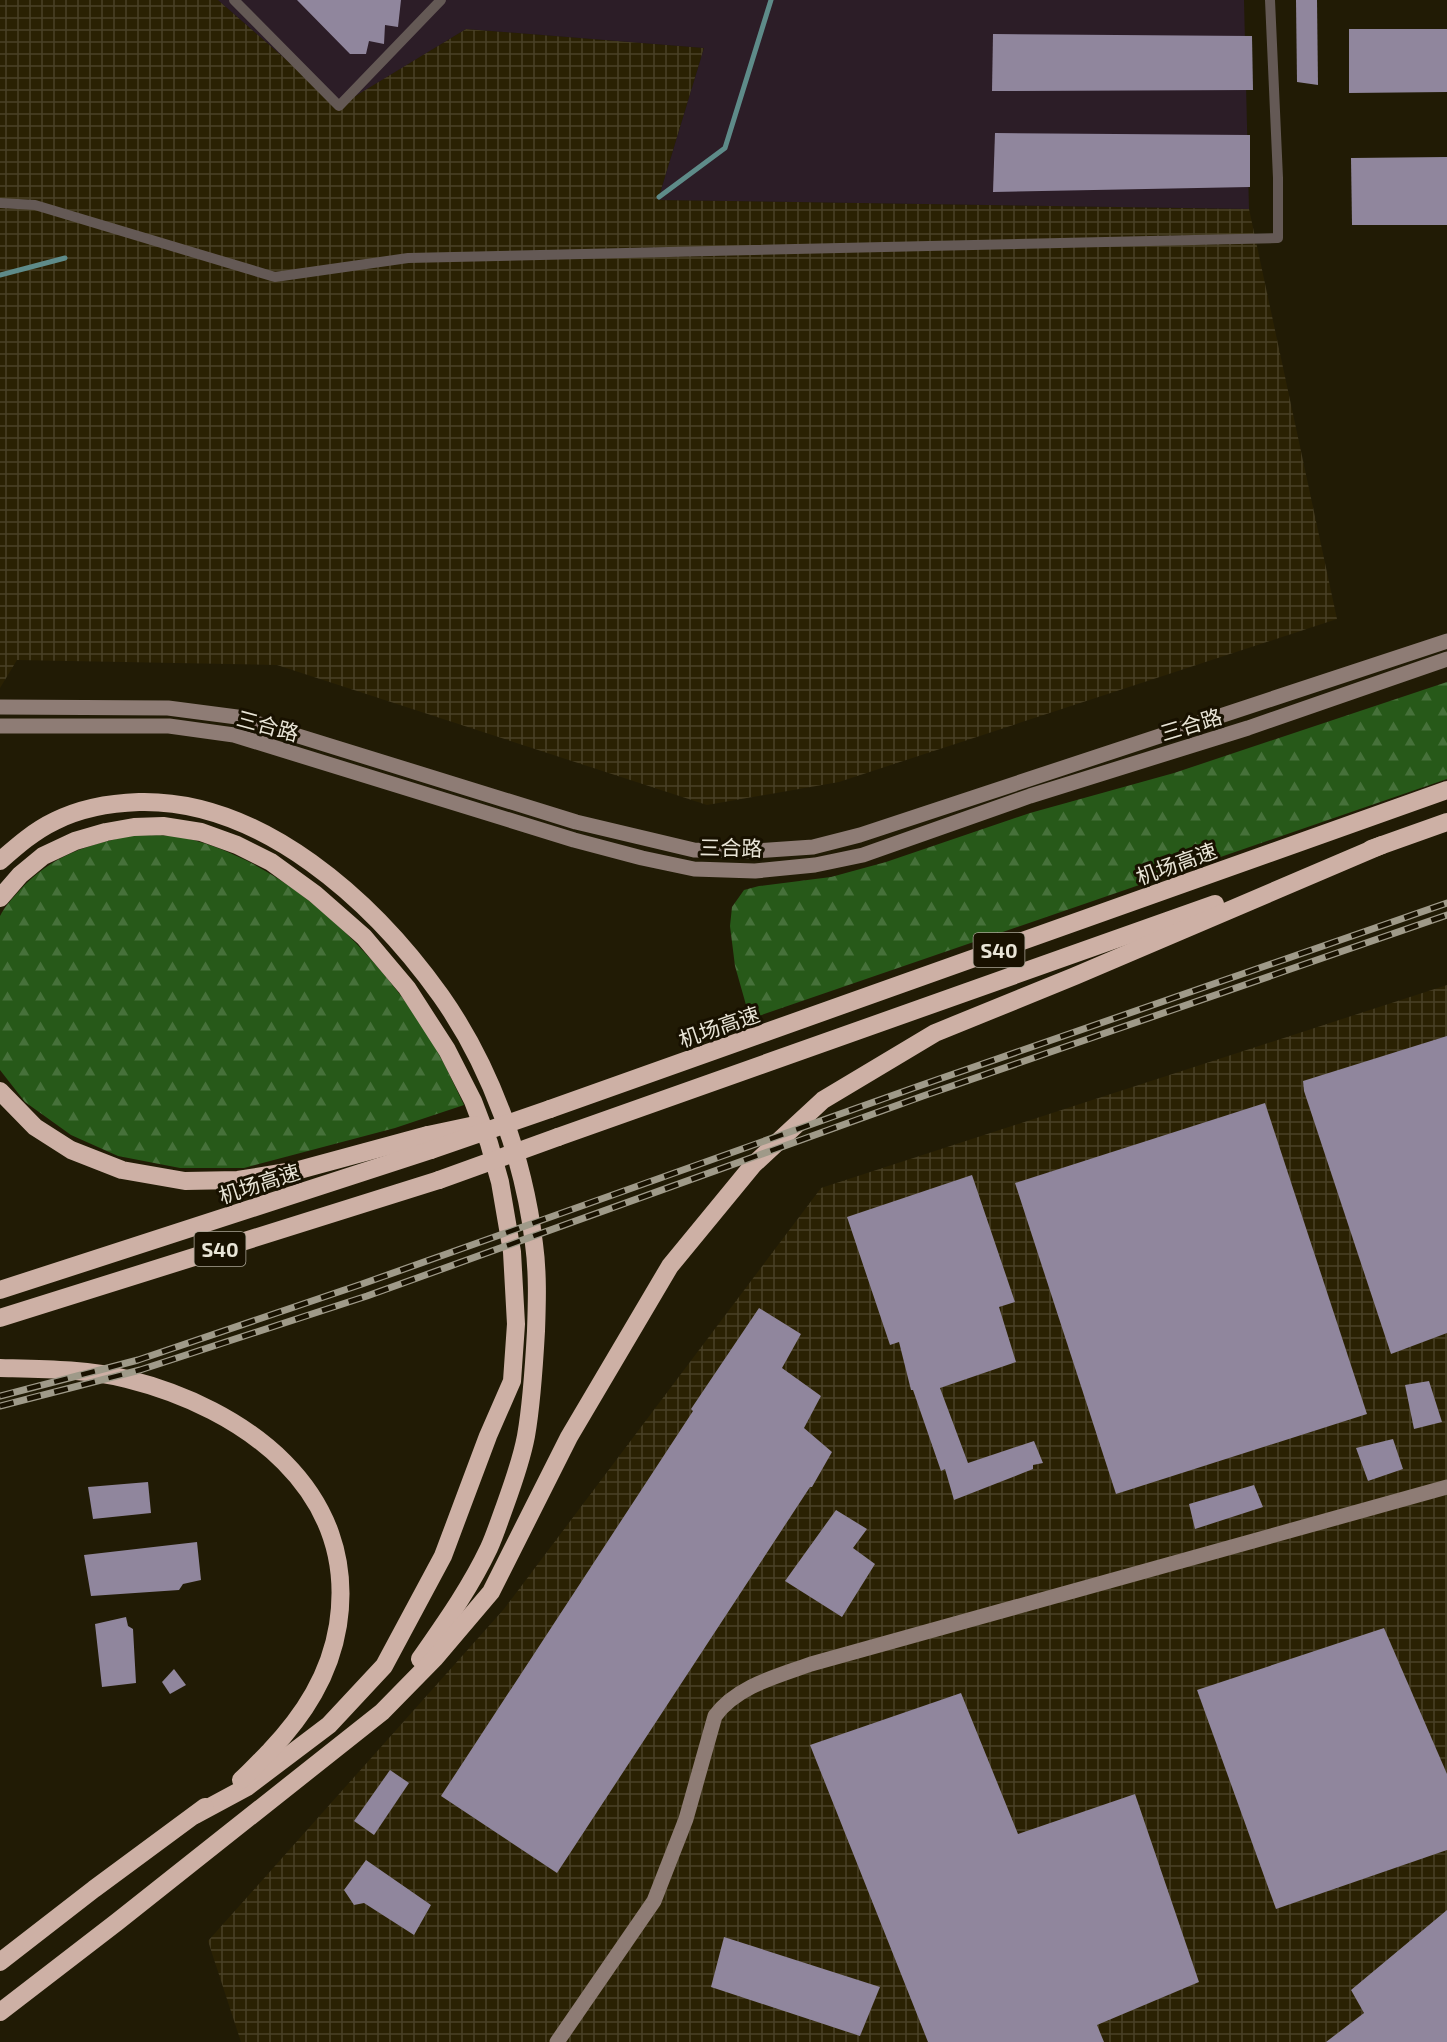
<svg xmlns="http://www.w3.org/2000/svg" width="1447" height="2042" font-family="'Exo 2','Noto Sans SC',sans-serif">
  <defs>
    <pattern id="industrial-grid" width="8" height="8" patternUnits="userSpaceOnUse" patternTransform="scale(1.5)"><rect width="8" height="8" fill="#2a2103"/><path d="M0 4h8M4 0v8" fill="none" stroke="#494127"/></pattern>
    <pattern id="forest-firs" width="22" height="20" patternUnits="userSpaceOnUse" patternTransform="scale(1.5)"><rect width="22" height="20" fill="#275919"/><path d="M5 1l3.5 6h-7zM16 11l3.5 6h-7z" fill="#46713a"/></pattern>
  </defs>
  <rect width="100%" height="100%" fill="#211b05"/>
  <g fill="url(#industrial-grid)">
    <polygon points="0,0 218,0 339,105 466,29 704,48 658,200 1249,209 1337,619 839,782 707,805 277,665 17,660 0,688"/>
    <polygon points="1447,985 1447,2042 241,2042 208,1941 504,1609 821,1188"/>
  </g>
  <polygon fill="#2c1d27" points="218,0 1244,0 1249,209 658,200 704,48 466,29 339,106"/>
  <g fill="url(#forest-firs)">
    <polygon points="1447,682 1447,779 750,1019 735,966 730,926 732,907 744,890 759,886 831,877 886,862 1030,813 1174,773"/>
    <path d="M135,835c16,1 35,-1 50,3 98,23 182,105 236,186 17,25 30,54 43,81l-69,23 -151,40h-64l-62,-12 -47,-21 -46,-33 -25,-32v-154c5,-10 12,-17 20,-26 32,-35 69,-46 115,-55z"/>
  </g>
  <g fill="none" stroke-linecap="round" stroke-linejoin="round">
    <g stroke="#5e8b89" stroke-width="5">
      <polyline points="659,197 725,148 771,0"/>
      <polyline points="0,275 65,258"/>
    </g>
  </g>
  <g fill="#90869d">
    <polygon points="297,0 401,0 398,27 385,25 384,44 369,41 366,54 350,54"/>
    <polygon points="1296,0 1317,0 1318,85 1297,82"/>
    <polygon points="1349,29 1447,29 1447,92 1349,93"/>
    <polygon points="993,34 1252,36 1253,90 992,91"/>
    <polygon points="995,133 1250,135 1250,187 993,192"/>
    <polygon points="1447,157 1447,225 1352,225 1351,158"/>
    <polygon points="1447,1036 1447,1333 1391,1354 1304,1091 1303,1081"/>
    <polygon points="1265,1103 1367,1414 1116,1494 1015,1183"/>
    <polygon points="972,1175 1015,1302 999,1307 1016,1362 940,1388 968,1463 1034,1441 1043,1463 1033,1465 1033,1469 954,1500 945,1469 941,1471 913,1390 911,1390 899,1342 890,1345 847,1217"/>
    <polygon points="759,1308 801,1334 782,1368 821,1396 804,1428 832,1452 812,1487 810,1487 557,1873 441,1796 693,1411 691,1409"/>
    <polygon points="1429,1381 1442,1422 1414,1429 1405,1385"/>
    <polygon points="1393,1439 1403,1469 1368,1481 1356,1448"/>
    <polygon points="148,1482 151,1513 93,1519 88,1487"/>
    <polygon points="1254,1485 1263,1507 1195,1529 1189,1504"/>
    <polygon points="836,1510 867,1529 853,1548 875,1564 842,1617 785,1581"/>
    <polygon points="197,1542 201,1580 183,1584 179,1590 91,1596 84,1555"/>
    <polygon points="126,1617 128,1626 133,1629 136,1683 102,1687 95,1624"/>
    <polygon points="1384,1628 1447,1774 1447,1850 1276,1909 1197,1690"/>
    <polygon points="174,1669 186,1685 170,1694 162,1682"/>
    <polygon points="961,1693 1018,1834 1135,1794 1199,1982 1097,2025 1104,2042 928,2042 810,1745"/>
    <polygon points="390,1770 409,1783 374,1835 354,1821"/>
    <polygon points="366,1860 431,1905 414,1935 364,1903 354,1905 344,1890"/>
    <polygon points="1447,1910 1447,2042 1326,2042 1364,2013 1351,1990"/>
    <polygon points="724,1937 880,1987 860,2036 711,1987"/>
  </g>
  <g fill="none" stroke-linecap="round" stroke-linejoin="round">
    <g stroke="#645955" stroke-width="10">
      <polyline points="234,0 339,106 441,0"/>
      <polyline points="0,203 35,205 275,277 408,258 1278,238 1278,178 1270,0"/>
    </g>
    <g stroke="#8e7c75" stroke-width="15">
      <polyline points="0,707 168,708 237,717 576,822 694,850 756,851 813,847 860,835 1447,641"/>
      <polyline points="0,726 169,726 234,735 574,840 642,858 694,869 755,871 815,865 863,855 1030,796 1248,728 1447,659"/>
      <path d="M557,2042l97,-141 32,-82 29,-103c22,-30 63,-40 96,-52l636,-177"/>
    </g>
    <g stroke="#cdb0a5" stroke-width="18">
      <polyline points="1371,849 1447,822"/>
      <path d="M0,861c17,-15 34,-30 55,-40 26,-13 55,-18 84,-19 123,-3 235,100 302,194 50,71 83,163 93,248 4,29 3,59 2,87 -2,36 -4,71 -10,105 -5,27 -15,53 -24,78 -4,11 -8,23 -13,34 -19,40 -44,75 -69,111"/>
      <polyline points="0,898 20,875 43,856 75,841 106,832 134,827 163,826 201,832 237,845 271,862 315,894 364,937 407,988 447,1050 473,1101 489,1143 500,1182 512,1252 516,1324 512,1381 488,1436 443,1556 384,1666 329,1725 247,1787 195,1815"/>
      <polyline points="0,1091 35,1127 71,1150 122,1170 185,1181 238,1180 299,1170 428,1135"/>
      <polyline points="550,1109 1447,790"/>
      <polyline points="558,1137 1215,904"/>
      <polyline points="0,1290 431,1150"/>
      <polyline points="0,1318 439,1180"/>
      <path d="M0,1368c40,1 88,1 127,11 117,29 232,111 211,246 -8,50 -34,90 -68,126 -10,10 -19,20 -29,29"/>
      <polyline points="0,1962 94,1889 205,1807"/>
      <polyline points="0,2012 117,1922 382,1712 435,1658 491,1592 569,1437 670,1266 753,1165 823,1100 935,1033 1075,976 1382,845"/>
    </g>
    <defs>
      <g id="rail">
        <polyline points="0,1396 138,1360 362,1284 919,1086 1447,903"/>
        <polyline points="0,1406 140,1370 367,1296 923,1096 1447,915"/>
      </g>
    </defs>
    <use href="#rail" stroke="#9f9a89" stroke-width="7"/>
    <use href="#rail" stroke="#181100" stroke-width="4.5" stroke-dasharray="14" stroke-linecap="butt"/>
    <g stroke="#cdb0a5" stroke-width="18">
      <polyline points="428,1135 475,1125"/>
      <polyline points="431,1150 550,1109"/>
      <polyline points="439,1180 558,1137"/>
    </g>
  </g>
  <g text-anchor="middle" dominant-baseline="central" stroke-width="6" stroke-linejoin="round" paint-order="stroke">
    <g fill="#181100" stroke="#aaa596" stroke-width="1.5">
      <rect x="973.5" y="933" width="51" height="34" rx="4.5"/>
      <rect x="194.5" y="1232" width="51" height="34" rx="4.5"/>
    </g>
    <g font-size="20" font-weight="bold" fill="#e9e5d7">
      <text x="999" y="950">S40</text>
      <text x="220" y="1249">S40</text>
    </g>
    <g font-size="21" fill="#e9e5d7" stroke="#181100">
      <text transform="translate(1191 724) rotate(-17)">三合路</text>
      <text transform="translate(268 725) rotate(15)">三合路</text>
      <text transform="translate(731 847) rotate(1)">三合路</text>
      <text transform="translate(1176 863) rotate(-20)">机场高速</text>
      <text transform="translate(719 1026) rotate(-19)">机场高速</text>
      <text transform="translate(259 1183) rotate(-18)">机场高速</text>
    </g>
  </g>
</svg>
